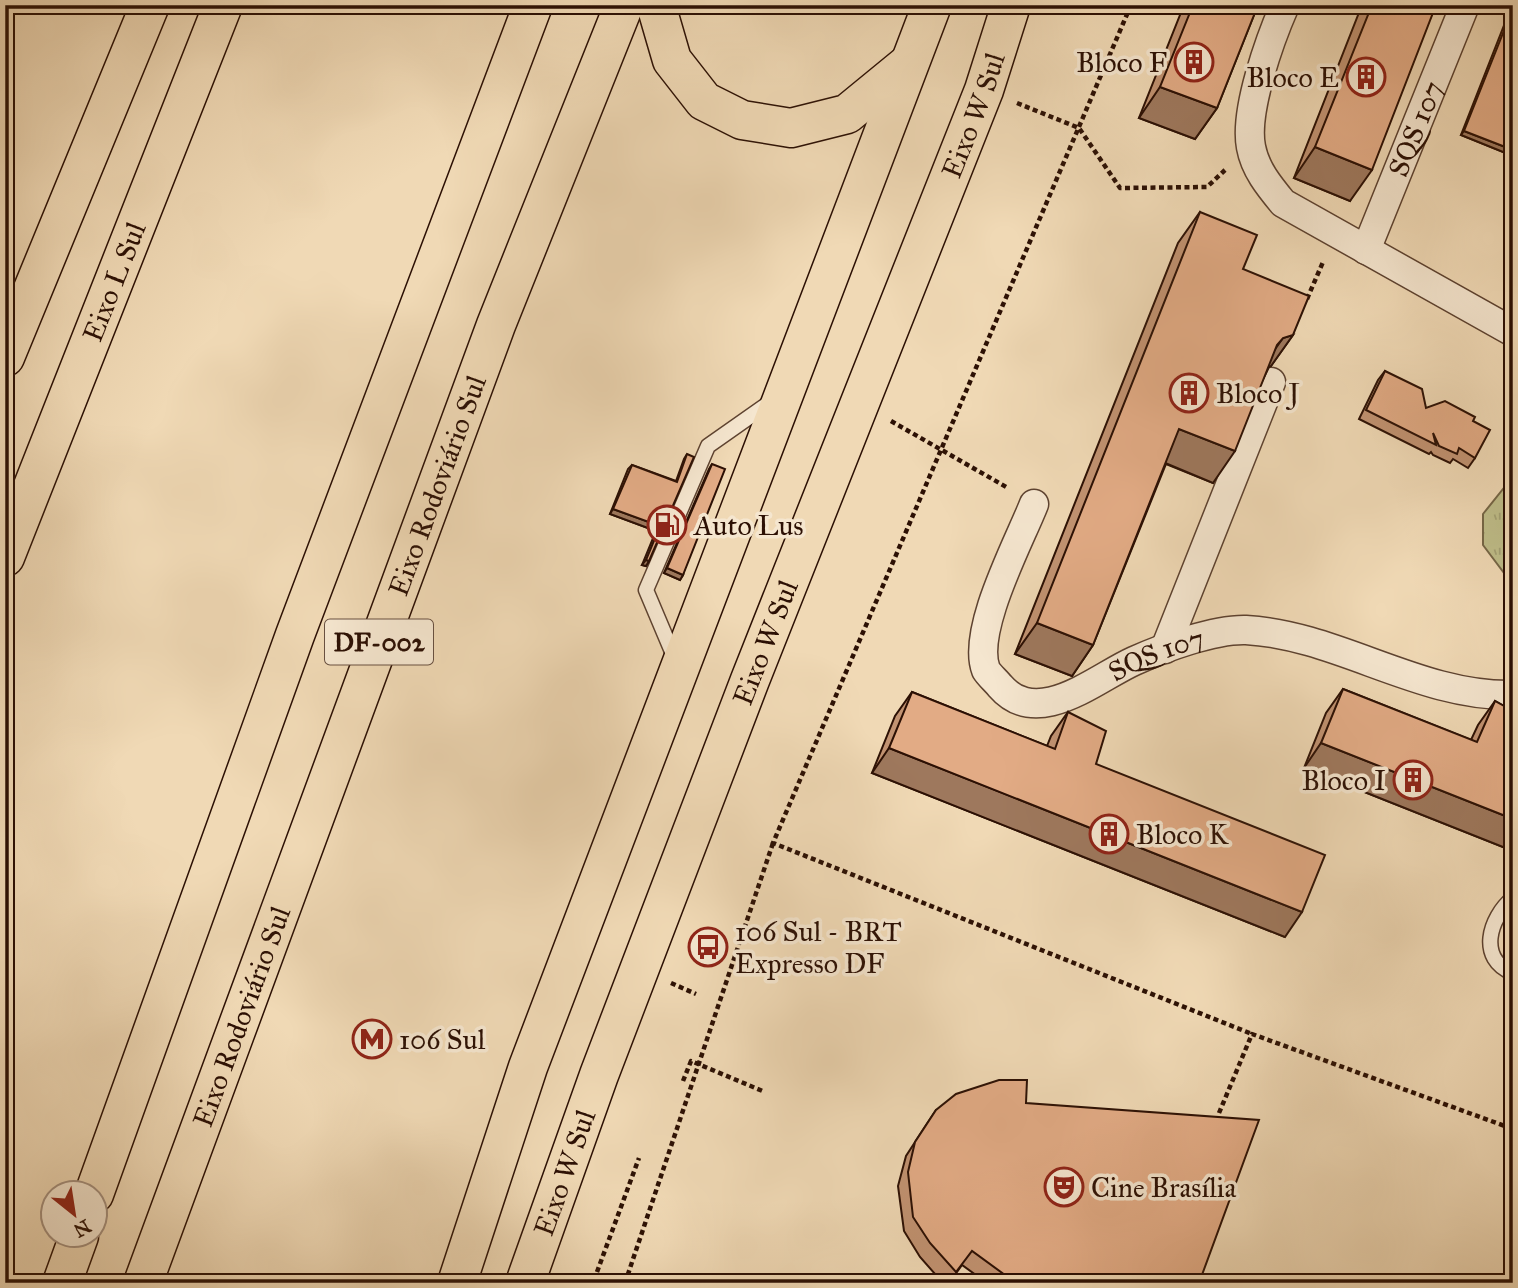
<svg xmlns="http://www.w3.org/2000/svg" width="1518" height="1288" font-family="'IM FELL Great Primer',serif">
  <defs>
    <pattern id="park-tufts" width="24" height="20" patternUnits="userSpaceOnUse" patternTransform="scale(1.75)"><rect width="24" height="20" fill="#bfbe8a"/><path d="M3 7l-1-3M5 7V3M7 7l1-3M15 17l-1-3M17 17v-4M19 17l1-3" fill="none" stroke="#a4a275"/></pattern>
  </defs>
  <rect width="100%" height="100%" fill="#f0d9b5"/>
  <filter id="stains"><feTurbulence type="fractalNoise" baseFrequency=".00286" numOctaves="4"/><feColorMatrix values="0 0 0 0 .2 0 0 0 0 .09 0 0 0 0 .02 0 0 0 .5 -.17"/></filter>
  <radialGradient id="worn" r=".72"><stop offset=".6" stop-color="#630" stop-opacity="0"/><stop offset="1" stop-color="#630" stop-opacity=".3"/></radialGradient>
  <polygon fill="url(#park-tufts)" stroke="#766747" stroke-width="2" points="1513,481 1513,585 1483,545 1483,514 1507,484"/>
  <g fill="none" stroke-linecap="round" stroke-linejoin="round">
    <defs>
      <g id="lane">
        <polyline points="676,661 646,590 708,446 772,401"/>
        <path d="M1513,898c-24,20 -36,61 0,75"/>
      </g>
      <g id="street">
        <path d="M1285,5c-15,34 -41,106 -34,142 4,22 18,39 32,56l230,129"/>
        <path id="s1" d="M1366,250l99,-245"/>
        <path id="s2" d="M1034,504c-15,38 -63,127 -48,166 3,5 10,11 14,16 38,44 96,-8 134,-25 29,-13 80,-32 112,-31 92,5 173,67 267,65"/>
        <polyline points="1165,649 1271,382"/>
      </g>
      <g id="primary">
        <polyline points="5,357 150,5"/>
        <path id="s3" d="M5,557l218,-552"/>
        <polyline points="457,1283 528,1067 932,5"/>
        <path id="s4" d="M525,1283l74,-208 151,-395 234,-590 27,-85"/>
      </g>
      <g id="highway">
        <polyline points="656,5 672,60 704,101 742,120 791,128 847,114 908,64"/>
        <polyline points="94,1194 295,635 533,5"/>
        <polyline points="62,1283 79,1236"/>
        <path id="s5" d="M143,1283l353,-958 128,-320"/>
      </g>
    </defs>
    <use href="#lane" stroke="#5d4230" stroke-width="17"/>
    <use href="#street" stroke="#5d4230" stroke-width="31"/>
    <use href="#primary" stroke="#2c1004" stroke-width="41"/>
    <use href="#highway" stroke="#2c1004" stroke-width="41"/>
    <g stroke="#2c1004" stroke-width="4.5" stroke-dasharray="5 3.5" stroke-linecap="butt">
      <polyline points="1131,5 773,843 1252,1034"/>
      <polyline points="1017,103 1079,128 1120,188 1207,187 1225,170"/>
      <polyline points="1307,299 1323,262"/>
      <polyline points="891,421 1008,488"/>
      <polyline points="671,983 696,994"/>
      <polyline points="683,1081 691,1061 765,1092"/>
      <polyline points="1219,1113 1252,1034 1513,1129"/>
      <polyline points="597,1272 639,1158"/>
      <polyline points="625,1283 773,843"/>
    </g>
    <use href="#lane" stroke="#f5e6cf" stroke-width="14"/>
    <use href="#street" stroke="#f5e6cf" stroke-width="28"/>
    <use href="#primary" stroke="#f0d9b5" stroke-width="38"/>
    <use href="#highway" stroke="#f0d9b5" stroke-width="38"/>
  </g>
  <g fill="#c29372" stroke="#2c1004" stroke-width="2">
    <polygon points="1184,5 1258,5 1217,108 1195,139 1139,118"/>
    <polygon points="1362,5 1436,5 1350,201 1294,178"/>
    <polygon points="1512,5 1513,5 1513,156 1461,135"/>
    <polygon points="1200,212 1293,335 1271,366 1269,367 1213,483 1166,464 1093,645 1072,676 1015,654 1178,243"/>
    <polygon points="1385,371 1426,408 1473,421 1475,458 1468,468 1453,459 1450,463 1433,455 1431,452 1429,454 1359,419 1378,380"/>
    <polygon points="687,454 649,561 646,566 642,565 656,531 610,514 628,469 632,465 676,481 684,459"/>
    <polygon points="712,464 683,575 680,580 664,573 709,469"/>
    <polygon points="1343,689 1471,740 1478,725 1495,701 1513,711 1513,851 1304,768 1326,713"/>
    <polygon points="912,692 1047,746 1051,736 1068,712 1096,764 1285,937 872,773 895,716"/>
    <polygon points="1026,1103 1199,1283 987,1283 962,1265 949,1283 943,1283 920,1257 904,1231 898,1186 906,1156 936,1110"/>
  </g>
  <g fill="#9e785d" stroke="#2c1004" stroke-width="2">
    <polygon points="1160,87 1217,108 1195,139 1139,118"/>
    <polygon points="1464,131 1513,150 1513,156 1461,135"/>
    <polygon points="1315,147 1372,170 1350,201 1294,178"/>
    <polygon points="1293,335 1271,366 1261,369 1283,338"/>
    <polygon points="1179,429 1235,451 1213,483 1158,460"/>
    <polygon points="613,509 660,526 656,531 610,514"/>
    <polygon points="646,560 649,561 646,566 642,565"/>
    <polygon points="667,568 683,575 680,580 664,573"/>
    <polygon points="1037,623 1093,645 1072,676 1015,654"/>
    <polygon points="1321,743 1513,819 1513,851 1304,768"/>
    <polygon points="889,748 1302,912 1285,937 872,773"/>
  </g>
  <g fill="#e2ab85" stroke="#2c1004" stroke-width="2">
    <polygon points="1193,5 1258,5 1217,108 1160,87"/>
    <polygon points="1372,5 1436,5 1372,170 1315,147"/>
    <polygon points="1513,8 1513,150 1464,131"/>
    <polygon points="1200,212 1257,235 1243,269 1309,296 1293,335 1283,338 1277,345 1235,451 1179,429 1093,645 1037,623"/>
    <polygon points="1385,371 1422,389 1426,408 1445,401 1475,417 1473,421 1490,430 1475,458 1459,448 1457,454 1439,446 1433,433 1436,445 1366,410"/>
    <polygon points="687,454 694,457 649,561 646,560 660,526 613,509 632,465 677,482"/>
    <polygon points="712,464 725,469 683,575 667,568"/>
    <polygon points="1343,689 1477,742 1495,701 1513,711 1513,819 1321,743"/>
    <polygon points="912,692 1055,749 1068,712 1106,731 1096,764 1325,855 1302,912 889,748"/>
    <polygon points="999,1080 1027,1080 1026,1103 1259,1120 1199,1283 1016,1283 972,1251 956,1272 930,1243 913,1217 908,1172 915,1142 936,1110 956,1094"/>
  </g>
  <defs>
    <symbol id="building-ring" viewBox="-11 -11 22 22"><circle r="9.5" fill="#f5e6cf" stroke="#8f2418" stroke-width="1.5"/><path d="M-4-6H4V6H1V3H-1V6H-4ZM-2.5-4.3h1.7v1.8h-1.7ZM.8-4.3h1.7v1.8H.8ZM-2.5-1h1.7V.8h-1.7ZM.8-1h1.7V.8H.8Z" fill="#8f2418"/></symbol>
    <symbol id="fuel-ring" viewBox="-11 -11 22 22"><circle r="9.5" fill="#f5e6cf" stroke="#8f2418" stroke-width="1.5"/><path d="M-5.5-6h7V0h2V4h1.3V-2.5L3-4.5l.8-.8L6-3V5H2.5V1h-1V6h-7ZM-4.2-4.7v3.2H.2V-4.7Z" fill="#8f2418"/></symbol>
    <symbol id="bus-ring" viewBox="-11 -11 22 22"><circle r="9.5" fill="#f5e6cf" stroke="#8f2418" stroke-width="1.5"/><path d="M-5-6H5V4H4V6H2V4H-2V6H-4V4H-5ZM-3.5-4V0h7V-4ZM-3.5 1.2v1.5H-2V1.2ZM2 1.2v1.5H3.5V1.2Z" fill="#8f2418"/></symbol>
    <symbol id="metro-ring" viewBox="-11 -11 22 22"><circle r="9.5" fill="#f5e6cf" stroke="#8f2418" stroke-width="1.5"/><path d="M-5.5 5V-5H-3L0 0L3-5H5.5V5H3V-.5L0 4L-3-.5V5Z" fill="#8f2418"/></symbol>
    <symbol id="theatre-ring" viewBox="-11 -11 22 22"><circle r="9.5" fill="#f5e6cf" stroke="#8f2418" stroke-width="1.5"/><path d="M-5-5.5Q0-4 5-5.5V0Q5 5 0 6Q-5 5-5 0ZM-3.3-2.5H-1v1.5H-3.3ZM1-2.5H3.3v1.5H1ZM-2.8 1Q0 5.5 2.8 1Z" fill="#8f2418"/></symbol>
  </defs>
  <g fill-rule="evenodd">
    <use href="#building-ring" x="1172" y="40" width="44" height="44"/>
    <use href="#building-ring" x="1344" y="55" width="44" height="44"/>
    <use href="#building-ring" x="1167" y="371" width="44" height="44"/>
    <use href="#fuel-ring" x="645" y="503" width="44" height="44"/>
    <use href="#building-ring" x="1391" y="758" width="44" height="44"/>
    <use href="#building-ring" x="1087" y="812" width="44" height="44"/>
    <use href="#bus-ring" x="686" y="925" width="44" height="44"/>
    <use href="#metro-ring" x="350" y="1017" width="44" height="44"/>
    <use href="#theatre-ring" x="1042" y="1165" width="44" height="44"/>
  </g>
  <g text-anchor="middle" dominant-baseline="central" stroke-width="7" stroke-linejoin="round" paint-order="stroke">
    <rect fill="#f5e6cf" stroke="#685041" stroke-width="2" x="325" y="619.5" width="108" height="45" rx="5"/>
    <g font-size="26" font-weight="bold" fill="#2c1004">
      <text x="379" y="642">DF-002</text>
    </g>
    <g font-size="28" fill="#2c1004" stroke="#f5e6cf" text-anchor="start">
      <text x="1167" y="62" text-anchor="end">Bloco F</text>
      <text x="1339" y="77" text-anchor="end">Bloco E</text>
      <text x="1216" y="393">Bloco J</text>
      <text x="694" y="525">Auto Lus</text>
      <text x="1386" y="780" text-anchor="end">Bloco I</text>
      <text x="1136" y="834">Bloco K</text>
      <text x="735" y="931">106 Sul - BRT<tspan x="735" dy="32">Expresso DF</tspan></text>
      <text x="399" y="1039">106 Sul</text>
      <text x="1091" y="1187">Cine Brasília</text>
    </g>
    <g font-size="28" fill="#2c1004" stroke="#f5e6cf">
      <text stroke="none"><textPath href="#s4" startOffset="1251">Eixo W Sul</textPath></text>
      <text stroke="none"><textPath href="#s1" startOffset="131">SQS 107</textPath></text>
      <text stroke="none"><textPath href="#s3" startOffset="296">Eixo L Sul</textPath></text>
      <text stroke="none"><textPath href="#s5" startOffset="850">Eixo Rodoviário Sul</textPath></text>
      <text stroke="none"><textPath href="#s4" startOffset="684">Eixo W Sul</textPath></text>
      <text stroke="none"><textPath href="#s2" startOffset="369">SQS 107</textPath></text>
      <text stroke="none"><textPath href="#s5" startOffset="284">Eixo Rodoviário Sul</textPath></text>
      <text stroke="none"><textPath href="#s4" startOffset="117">Eixo W Sul</textPath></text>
    </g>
  </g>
  <rect width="1518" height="1288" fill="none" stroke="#f0d9b5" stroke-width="28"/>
  <rect x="7" y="7" width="1504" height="1274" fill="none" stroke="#2c1004" stroke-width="3.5"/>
  <rect x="14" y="14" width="1490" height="1260" fill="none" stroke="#2c1004" stroke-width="2"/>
  <g transform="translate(74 1214) rotate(150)"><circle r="33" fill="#f5e6cf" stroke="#a5907e" stroke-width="2"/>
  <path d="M0-5L12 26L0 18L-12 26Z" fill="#8f2418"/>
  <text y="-10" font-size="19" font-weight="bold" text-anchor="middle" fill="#2c1004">N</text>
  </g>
  <rect width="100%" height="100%" filter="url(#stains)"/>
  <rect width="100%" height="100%" fill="url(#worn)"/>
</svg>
